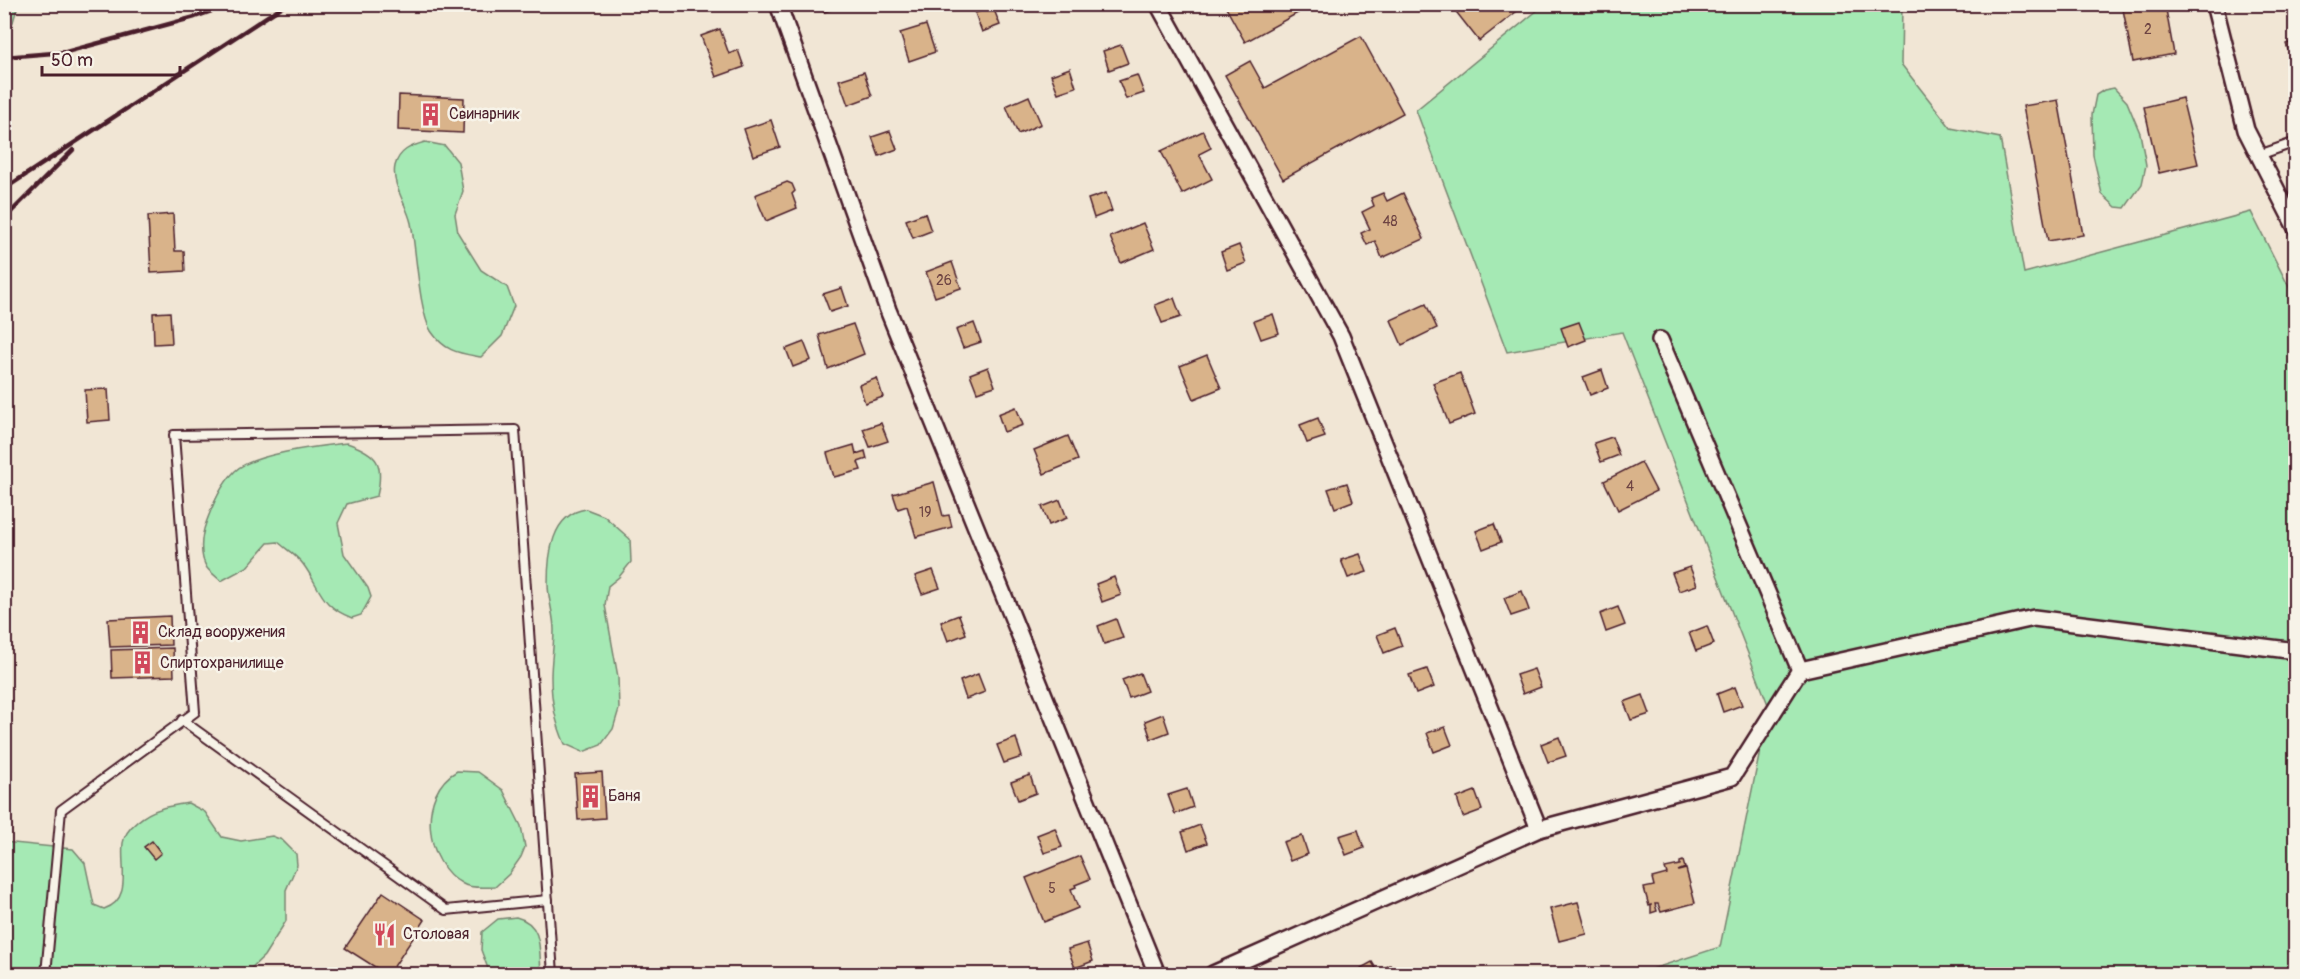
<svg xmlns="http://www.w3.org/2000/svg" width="2300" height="979" font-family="Pangolin,sans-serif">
  <rect width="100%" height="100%" fill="#f1e6d5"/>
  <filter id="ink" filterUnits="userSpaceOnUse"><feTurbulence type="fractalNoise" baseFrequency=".0167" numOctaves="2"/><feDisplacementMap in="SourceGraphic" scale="12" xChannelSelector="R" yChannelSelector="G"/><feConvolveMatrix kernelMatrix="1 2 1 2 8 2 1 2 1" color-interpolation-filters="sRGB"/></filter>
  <g filter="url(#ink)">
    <g fill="#a5e9b4" stroke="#788470" stroke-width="1.5">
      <polygon points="5,4 18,5 13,22 5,33"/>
      <polygon points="1544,5 1902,5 1901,64 1951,128 2000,138 2024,273 2251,212 2295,299 2295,974 1637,974 1720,947 1769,707 1622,332 1507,352 1416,110"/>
      <polygon points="2114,88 2127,102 2140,133 2146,165 2142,184 2125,208 2116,207 2102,194 2093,155 2092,115 2096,95 2104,90"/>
      <path d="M425,142l20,4 13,16 5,29 -8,23 3,19 23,37 26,17 7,19 -12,30 -21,21c-22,-4 -36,-5 -50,-26 -12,-19 -15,-83 -20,-108 -4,-18 -20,-39 -16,-57 4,-16 16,-20 30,-24z"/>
      <path d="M347,443c32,11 37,21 30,53l-30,8 -9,19 6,31 24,34 3,9 -10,18 -9,3c-33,-13 -30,-28 -49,-54 -6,-8 -17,-15 -25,-22l-10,1 -21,24 -26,14c-4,-4 -10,-8 -14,-13 -8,-12 -6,-32 -1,-45 7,-19 15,-38 29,-52 19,-18 87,-25 112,-28z"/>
      <path d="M586,509l18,7 26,23 1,23 -12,15 -11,9 -3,19 13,72 1,32 -6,20 -12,16 -18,7 -18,-8c-9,-20 -14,-45 -14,-67 0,-16 3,-31 3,-47 0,-15 -6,-30 -6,-46 0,-28 3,-70 38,-75z"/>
      <path d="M457,771l21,1 25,18 18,36 4,21 -4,10 -12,17 -14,13c-9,0 -24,2 -32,-3 -39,-20 -46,-91 -6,-113z"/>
      <path d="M188,803l17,9 17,25 19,4 31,-5 10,4 14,14 1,11 -11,25v31l-22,35 -19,18h-240l-1,-132 69,7 12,14 9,42 10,4c29,-9 16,-43 19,-66 2,-15 23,-30 37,-34 8,-3 18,-4 28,-6z"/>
      <path d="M516,917c28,7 23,34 25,57h-51l-9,-24 1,-18 16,-13z"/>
    </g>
    <g fill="#d9b38a" stroke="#4a1f2b" stroke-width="1.5">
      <polygon points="821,4 842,4 842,6 824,12"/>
      <polygon points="1224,4 1314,4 1245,42"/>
      <polygon points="1450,4 1526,4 1479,41"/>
      <polygon points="2122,4 2165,4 2174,54 2133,62"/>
      <polygon points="993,7 1000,25 982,32 975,13"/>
      <polygon points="926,25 935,52 909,61 900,33"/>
      <polygon points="720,29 729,54 738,50 744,67 716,77 701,36"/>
      <polygon points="1361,36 1403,113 1283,179 1225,75 1250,61 1265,88"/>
      <polygon points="2296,41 2296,71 2286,44"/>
      <polygon points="1121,45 1128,63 1109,70 1103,51"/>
      <polygon points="1070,68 1076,87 1058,93 1051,75"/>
      <polygon points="864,72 872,96 848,105 839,80"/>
      <polygon points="1137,75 1144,93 1126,99 1119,81"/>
      <polygon points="399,95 464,98 463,133 398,130"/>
      <polygon points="1029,96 1041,124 1018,134 1006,106"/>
      <polygon points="2182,98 2198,164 2159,173 2144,107"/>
      <polygon points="2058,100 2083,235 2048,241 2023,106"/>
      <polygon points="771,120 780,147 753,156 744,129"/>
      <polygon points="890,131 897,149 879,156 872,137"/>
      <polygon points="1203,131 1211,148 1199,154 1212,179 1182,194 1161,151"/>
      <polygon points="787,182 792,184 795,191 792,194 797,208 766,221 755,195"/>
      <polygon points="1106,193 1112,211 1094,218 1088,199"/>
      <polygon points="1383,193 1387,201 1403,193 1424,239 1382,258 1375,241 1367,245 1361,233 1370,229 1362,212 1374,206 1371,198"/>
      <polygon points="925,213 931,231 913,238 906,220"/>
      <polygon points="173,214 175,251 184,251 185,271 151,273 148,216"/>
      <polygon points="1143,223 1154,249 1121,263 1110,237"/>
      <polygon points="1239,245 1246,263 1227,270 1221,252"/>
      <polygon points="952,262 961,288 935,297 926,272"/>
      <polygon points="842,288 848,306 830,312 823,294"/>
      <polygon points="1174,298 1181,317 1162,323 1155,305"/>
      <polygon points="1426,304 1437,328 1402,345 1391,320"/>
      <polygon points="170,312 172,343 154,344 153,313"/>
      <polygon points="1273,314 1279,333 1261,339 1254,321"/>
      <polygon points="1579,322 1586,340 1568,347 1561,328"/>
      <polygon points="974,323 981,342 963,348 956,330"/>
      <polygon points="853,324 864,354 828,369 819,335"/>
      <polygon points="804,342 811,360 793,367 786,349"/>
      <polygon points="1207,355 1221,388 1194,399 1180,366"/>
      <polygon points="988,367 995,386 977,392 970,374"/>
      <polygon points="1602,370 1608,388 1590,395 1583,377"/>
      <polygon points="1460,373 1475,414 1449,424 1433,383"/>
      <polygon points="877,378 883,397 865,403 859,385"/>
      <polygon points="108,389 110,420 87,422 85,390"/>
      <polygon points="1016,407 1023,425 1004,432 998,414"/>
      <polygon points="1318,418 1325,437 1307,443 1300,425"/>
      <polygon points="881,423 888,441 870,447 863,429"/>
      <polygon points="1068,436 1078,460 1044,474 1034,450"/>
      <polygon points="1612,437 1619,455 1601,462 1594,443"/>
      <polygon points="854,445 856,454 865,451 867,459 858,462 861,470 834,477 827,453"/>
      <polygon points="1641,462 1656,491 1618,510 1604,481"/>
      <polygon points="934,482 943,516 949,515 952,527 916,537 907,506 898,509 893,494"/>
      <polygon points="1347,483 1353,501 1335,508 1328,489"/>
      <polygon points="1060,500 1067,518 1049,525 1042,507"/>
      <polygon points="1494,524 1501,542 1483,549 1476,531"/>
      <polygon points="1360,554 1367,572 1348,578 1341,560"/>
      <polygon points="1690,567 1697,585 1679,591 1672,573"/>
      <polygon points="933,570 940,588 922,594 915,576"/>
      <polygon points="1114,577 1121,595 1102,602 1096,584"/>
      <polygon points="1522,591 1529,610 1511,616 1504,598"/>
      <polygon points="1618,607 1625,625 1606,632 1600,614"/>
      <polygon points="959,615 966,634 948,641 941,622"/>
      <polygon points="170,616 171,645 110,647 108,619"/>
      <polygon points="1116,619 1123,638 1104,644 1098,626"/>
      <polygon points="1707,626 1714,644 1696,651 1689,633"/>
      <polygon points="1395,628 1402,646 1384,653 1377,635"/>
      <polygon points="173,648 174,676 112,678 111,650"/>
      <polygon points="1427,669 1434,687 1416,694 1409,675"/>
      <polygon points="1534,669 1541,687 1523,694 1516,675"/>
      <polygon points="1140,673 1147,691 1129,698 1122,680"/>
      <polygon points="978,674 985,692 966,699 960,681"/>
      <polygon points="1735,687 1742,705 1723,712 1717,694"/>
      <polygon points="1643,695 1650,714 1631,720 1624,702"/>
      <polygon points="1163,714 1169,732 1151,739 1145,721"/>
      <polygon points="1445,727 1452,745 1434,752 1427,733"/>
      <polygon points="1559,737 1566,756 1548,762 1541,744"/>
      <polygon points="1016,738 1022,757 1004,763 997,745"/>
      <polygon points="602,772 605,818 578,820 575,774"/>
      <polygon points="1030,775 1036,793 1018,800 1011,782"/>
      <polygon points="1187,789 1193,807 1175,814 1168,795"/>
      <polygon points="1475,791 1482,810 1463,817 1457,798"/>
      <polygon points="1200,825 1207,843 1188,850 1182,832"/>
      <polygon points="1055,828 1062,847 1044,853 1037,835"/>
      <polygon points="1358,830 1364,848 1346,855 1339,836"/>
      <polygon points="1302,836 1308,854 1290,861 1283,842"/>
      <polygon points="152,841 161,853 154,859 144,847"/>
      <polygon points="1080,856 1090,879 1075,885 1076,887 1071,889 1078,908 1044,922 1026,878"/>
      <polygon points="1683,861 1685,868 1678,871 1686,869 1695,903 1661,912 1658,904 1655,904 1657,911 1651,913 1651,905 1649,906 1644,888 1654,886 1652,878 1667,874 1665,868 1680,865 1680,862"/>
      <polygon points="383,892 425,920 389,974 386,974 345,948"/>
      <polygon points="1578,902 1587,934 1559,941 1550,909"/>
      <polygon points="1087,943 1093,961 1075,968 1068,949"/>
      <polygon points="1372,962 1378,972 1390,965 1395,974 1364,974 1361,968"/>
    </g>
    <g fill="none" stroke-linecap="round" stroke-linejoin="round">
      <defs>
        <g id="lane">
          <polyline points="2259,155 2296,142"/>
          <polyline points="182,720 446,910 548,900"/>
          <polyline points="46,974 61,810 195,712 174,435 515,430 553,974"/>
        </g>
        <g id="street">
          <polyline points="778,4 888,310 1157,974"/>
          <polyline points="1158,4 1341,336 1539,829 1732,777 1800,670 2034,618 2296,651"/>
          <polyline points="2214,4 2246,130 2296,228"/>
          <polyline points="1660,340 1800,670"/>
          <polyline points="1213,974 1539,829"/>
        </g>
      </defs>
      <use href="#lane" stroke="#4a1f2b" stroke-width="12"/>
      <use href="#street" stroke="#4a1f2b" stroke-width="20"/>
      <use href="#lane" stroke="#f7f3e8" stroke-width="8"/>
      <use href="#street" stroke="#f7f3e8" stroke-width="15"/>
      <g stroke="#4a1f2b" stroke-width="4.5">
        <polyline points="4,57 66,52 195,17 232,4"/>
        <polyline points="4,189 286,4"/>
        <polyline points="4,222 8,215 73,150"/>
      </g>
    </g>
  </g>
  <defs>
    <symbol id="building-bare" viewBox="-9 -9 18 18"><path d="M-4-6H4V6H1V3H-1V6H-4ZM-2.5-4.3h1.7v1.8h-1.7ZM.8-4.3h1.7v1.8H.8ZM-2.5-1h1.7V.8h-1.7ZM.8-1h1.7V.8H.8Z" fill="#d1495b" stroke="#f7f3e8" stroke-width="2.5" paint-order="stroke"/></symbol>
    <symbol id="restaurant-bare" viewBox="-9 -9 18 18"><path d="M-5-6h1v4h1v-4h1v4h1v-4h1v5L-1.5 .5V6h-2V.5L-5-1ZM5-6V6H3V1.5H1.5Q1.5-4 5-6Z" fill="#d1495b" stroke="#f7f3e8" stroke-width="2.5" paint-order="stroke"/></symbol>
  </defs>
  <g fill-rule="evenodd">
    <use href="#building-bare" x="414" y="98" width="33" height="33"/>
    <use href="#building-bare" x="124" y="616" width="33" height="33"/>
    <use href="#building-bare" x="126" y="646" width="33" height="33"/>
    <use href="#building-bare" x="574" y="780" width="33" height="33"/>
    <use href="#restaurant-bare" x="368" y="918" width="33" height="33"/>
  </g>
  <g text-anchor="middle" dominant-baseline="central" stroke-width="5" stroke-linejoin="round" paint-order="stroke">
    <g font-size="14" fill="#6e4443">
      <text x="2148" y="29">2</text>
      <text x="1390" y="221">48</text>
      <text x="944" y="280">26</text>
      <text x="1630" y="486">4</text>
      <text x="925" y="512">19</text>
      <text x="1052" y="888">5</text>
    </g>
    <g font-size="16" fill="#4a1f2b" stroke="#f7f3e8" text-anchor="start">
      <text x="449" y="114">Свинарник</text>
      <text x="158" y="632">Склад вооружения</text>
      <text x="160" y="663">Спиртохранилище</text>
      <text x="608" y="796">Баня</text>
      <text x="403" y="934">Столовая</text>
    </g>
  </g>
  <rect width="2300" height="979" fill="none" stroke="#f7f3e8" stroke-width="24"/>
  <rect x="12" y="12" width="2276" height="955" fill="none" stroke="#4a1f2b" stroke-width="2" filter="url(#ink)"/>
  <path d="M42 66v9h138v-9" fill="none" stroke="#4a1f2b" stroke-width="3"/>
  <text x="51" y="66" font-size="18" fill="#4a1f2b" stroke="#f7f3e8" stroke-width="4.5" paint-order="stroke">50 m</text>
</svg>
